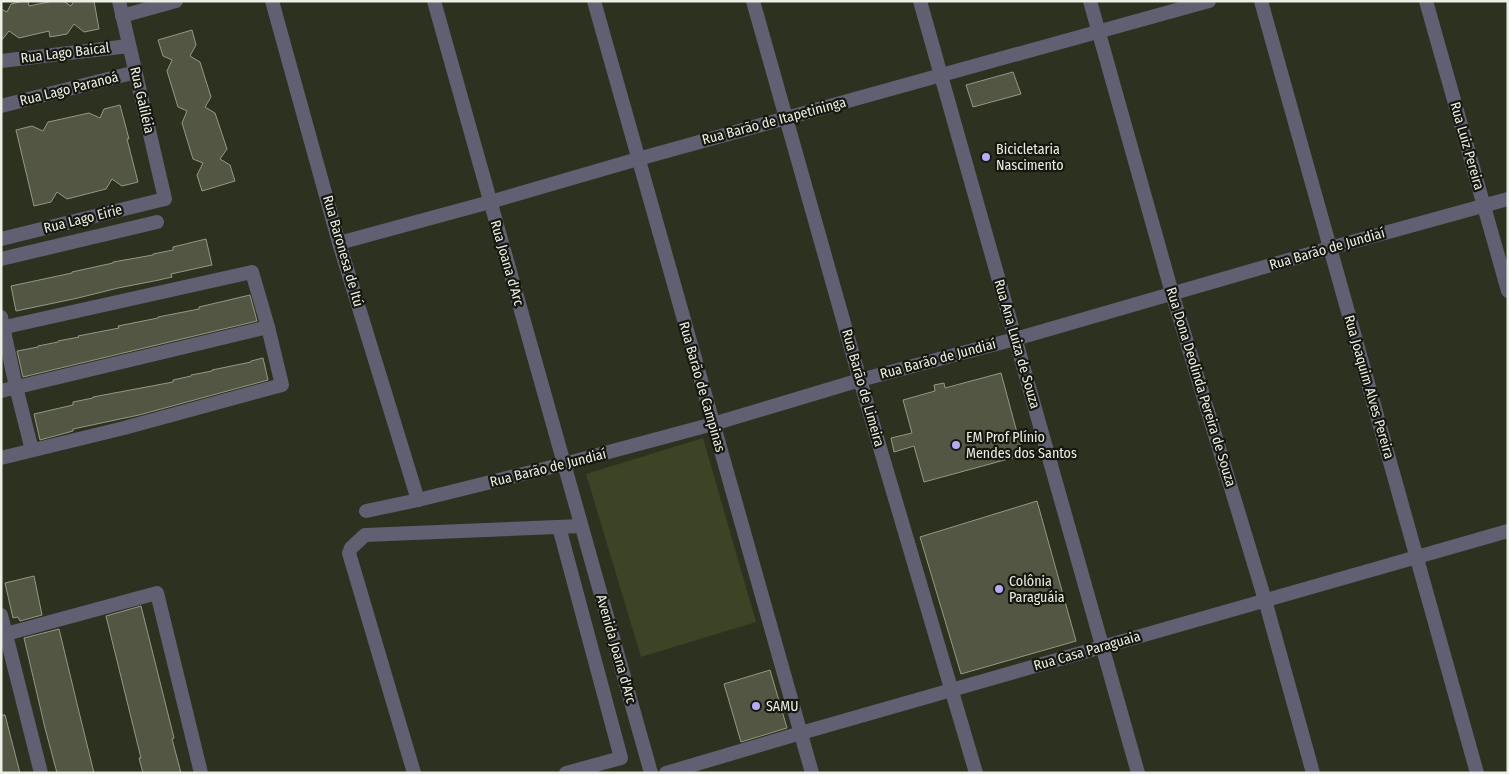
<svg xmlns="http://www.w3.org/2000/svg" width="1509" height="774" font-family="'Fira Sans Condensed',sans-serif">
  <rect width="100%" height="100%" fill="#2d3120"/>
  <polygon fill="#3d4325" points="703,438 756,622 641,657 586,474"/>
  <g fill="#525643" stroke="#949985">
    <polygon points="23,1 28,1 29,6 53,1 63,1 71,6 74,1 94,1 99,29 84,32 74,24 67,34 50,37 49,31 19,38 9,31 1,41 1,9 7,12 11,4"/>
    <polygon points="192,30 196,45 190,56 200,62 211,97 205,107 215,113 227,149 220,159 230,165 235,181 202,191 197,175 203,163 193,159 182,123 187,111 178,107 167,71 172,60 163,56 158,40"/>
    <polygon points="1013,72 1021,94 973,107 966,85"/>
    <polygon points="120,105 129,139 127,139 138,182 122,186 112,179 106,189 67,199 57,192 51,202 34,206 16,130 32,126 43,131 48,122 89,113 100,118 104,109"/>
    <polygon points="206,239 212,265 171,274 172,277 159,280 118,288 78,298 16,311 11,286 72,273 72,272 113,263 113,262 153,255 153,254 173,250 173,247"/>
    <polygon points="250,295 257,321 23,377 17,351 38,347 38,346 58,342 58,341 79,337 78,336 119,328 118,326 158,318 158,317 199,309 199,307"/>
    <polygon points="263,358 268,380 139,415 73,429 73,431 40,440 34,414 73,405 73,402 93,398 93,397 173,382 173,380 191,376 191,375 212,371 212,370 251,362 251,361"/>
    <polygon points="1001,373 1023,455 924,482 914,446 894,452 891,438 912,433 903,400 935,391 934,385 944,383 945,388"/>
    <polygon points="1037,501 1076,641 961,674 920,537"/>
    <polygon points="34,576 42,615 20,621 18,617 13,618 5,583"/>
    <polygon points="141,606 174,738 172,739 181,773 143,773 139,758 141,758 106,616"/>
    <polygon points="59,629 80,716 94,773 57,773 45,728 24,638"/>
    <polygon points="770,670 787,728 741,742 724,684"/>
    <polygon points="1,715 5,715 20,773 1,773"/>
  </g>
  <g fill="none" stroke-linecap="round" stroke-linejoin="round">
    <g stroke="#615f72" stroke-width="14">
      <polyline points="272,1 339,243 418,500"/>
      <polyline points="434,1 651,773"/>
      <polyline points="594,1 812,773"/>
      <polyline points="753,1 860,380 976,773"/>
      <polyline points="1090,1 1172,293 1265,600 1313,773"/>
      <polyline points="1261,1 1477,773"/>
      <polyline points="1426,1 1508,291"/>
      <polyline points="122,16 176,1"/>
      <polyline points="1,61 129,46"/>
      <polyline points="1,106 136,72"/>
      <polyline points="1,239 165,199 119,1"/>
      <polyline points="339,243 490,202 638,159 1209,1"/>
      <polyline points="1,259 157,222"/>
      <polyline points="1,317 16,387 32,450"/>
      <polyline points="1,328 252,272 268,327 282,385 124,428 1,458"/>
      <polyline points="1,391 268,327"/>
      <polyline points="366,511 418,500 564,464 713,424 860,380 1015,339 1330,248 1508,199"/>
      <polyline points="559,527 621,758 566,773"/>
      <polyline points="1,615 41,773"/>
      <polyline points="6,634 157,593 201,773"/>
      <polyline points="414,773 349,553 351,548 365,535 581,526"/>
      <polyline points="666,773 801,733 1508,531"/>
    </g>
    <polyline stroke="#615f72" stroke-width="14" points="920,1 1138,773"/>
  </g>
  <g fill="#b6abf8" stroke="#161810" stroke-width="2">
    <circle cx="986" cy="157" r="5"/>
    <circle cx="956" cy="445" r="5"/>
    <circle cx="999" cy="589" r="5"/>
    <circle cx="756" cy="706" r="5"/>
  </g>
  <g text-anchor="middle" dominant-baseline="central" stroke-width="4.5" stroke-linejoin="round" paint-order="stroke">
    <g font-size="14" fill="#ecefe4" stroke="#161810">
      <text transform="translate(65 53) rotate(-7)">Rua Lago Baical</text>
      <text transform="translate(69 89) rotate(-14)">Rua Lago Paranoá</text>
      <text transform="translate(142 100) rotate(77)">Rua Galiléia</text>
      <text transform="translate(774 121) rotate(-15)">Rua Barão de Itapetininga</text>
      <text transform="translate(1467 146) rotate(74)">Rua Luiz Pereira</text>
      <text transform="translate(83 219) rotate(-14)">Rua Lago Eirie</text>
      <text transform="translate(1327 249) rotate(-16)">Rua Barão de Jundiaí</text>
      <text transform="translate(343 251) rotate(74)">Rua Baronesa de Itú</text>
      <text transform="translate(507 263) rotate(74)">Rua Joana d'Arc</text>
      <text transform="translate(1017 344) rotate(74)">Rua Ana Luiza de Souza</text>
      <text transform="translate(938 359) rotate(-15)">Rua Barão de Jundiaí</text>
      <text transform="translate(702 387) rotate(74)">Rua Barão de Campinas</text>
      <text transform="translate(1201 387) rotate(73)">Rua Dona Deolinda Pereira de Souza</text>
      <text transform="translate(1369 387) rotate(74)">Rua Joaquim Alves Pereira</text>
      <text transform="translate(863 388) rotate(74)">Rua Barão de Limeira</text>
      <text transform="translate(548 468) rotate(-14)">Rua Barão de Jundiaí</text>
      <text transform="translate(616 649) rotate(74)">Avenida Joana d'Arc</text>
      <text transform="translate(1087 651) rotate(-16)">Rua Casa Paraguaia</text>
    </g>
    <g font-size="14" fill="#ecefe4" stroke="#161810" text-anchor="start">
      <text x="996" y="149">Bicicletaria<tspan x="996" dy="16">Nascimento</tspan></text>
      <text x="966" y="437">EM Prof Plínio<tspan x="966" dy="16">Mendes dos Santos</tspan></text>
      <text x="1009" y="581">Colônia<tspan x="1009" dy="16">Paraguáia</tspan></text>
      <text x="766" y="706">SAMU</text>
    </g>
  </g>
  <rect width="1509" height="774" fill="none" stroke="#ecefe4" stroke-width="5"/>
</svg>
